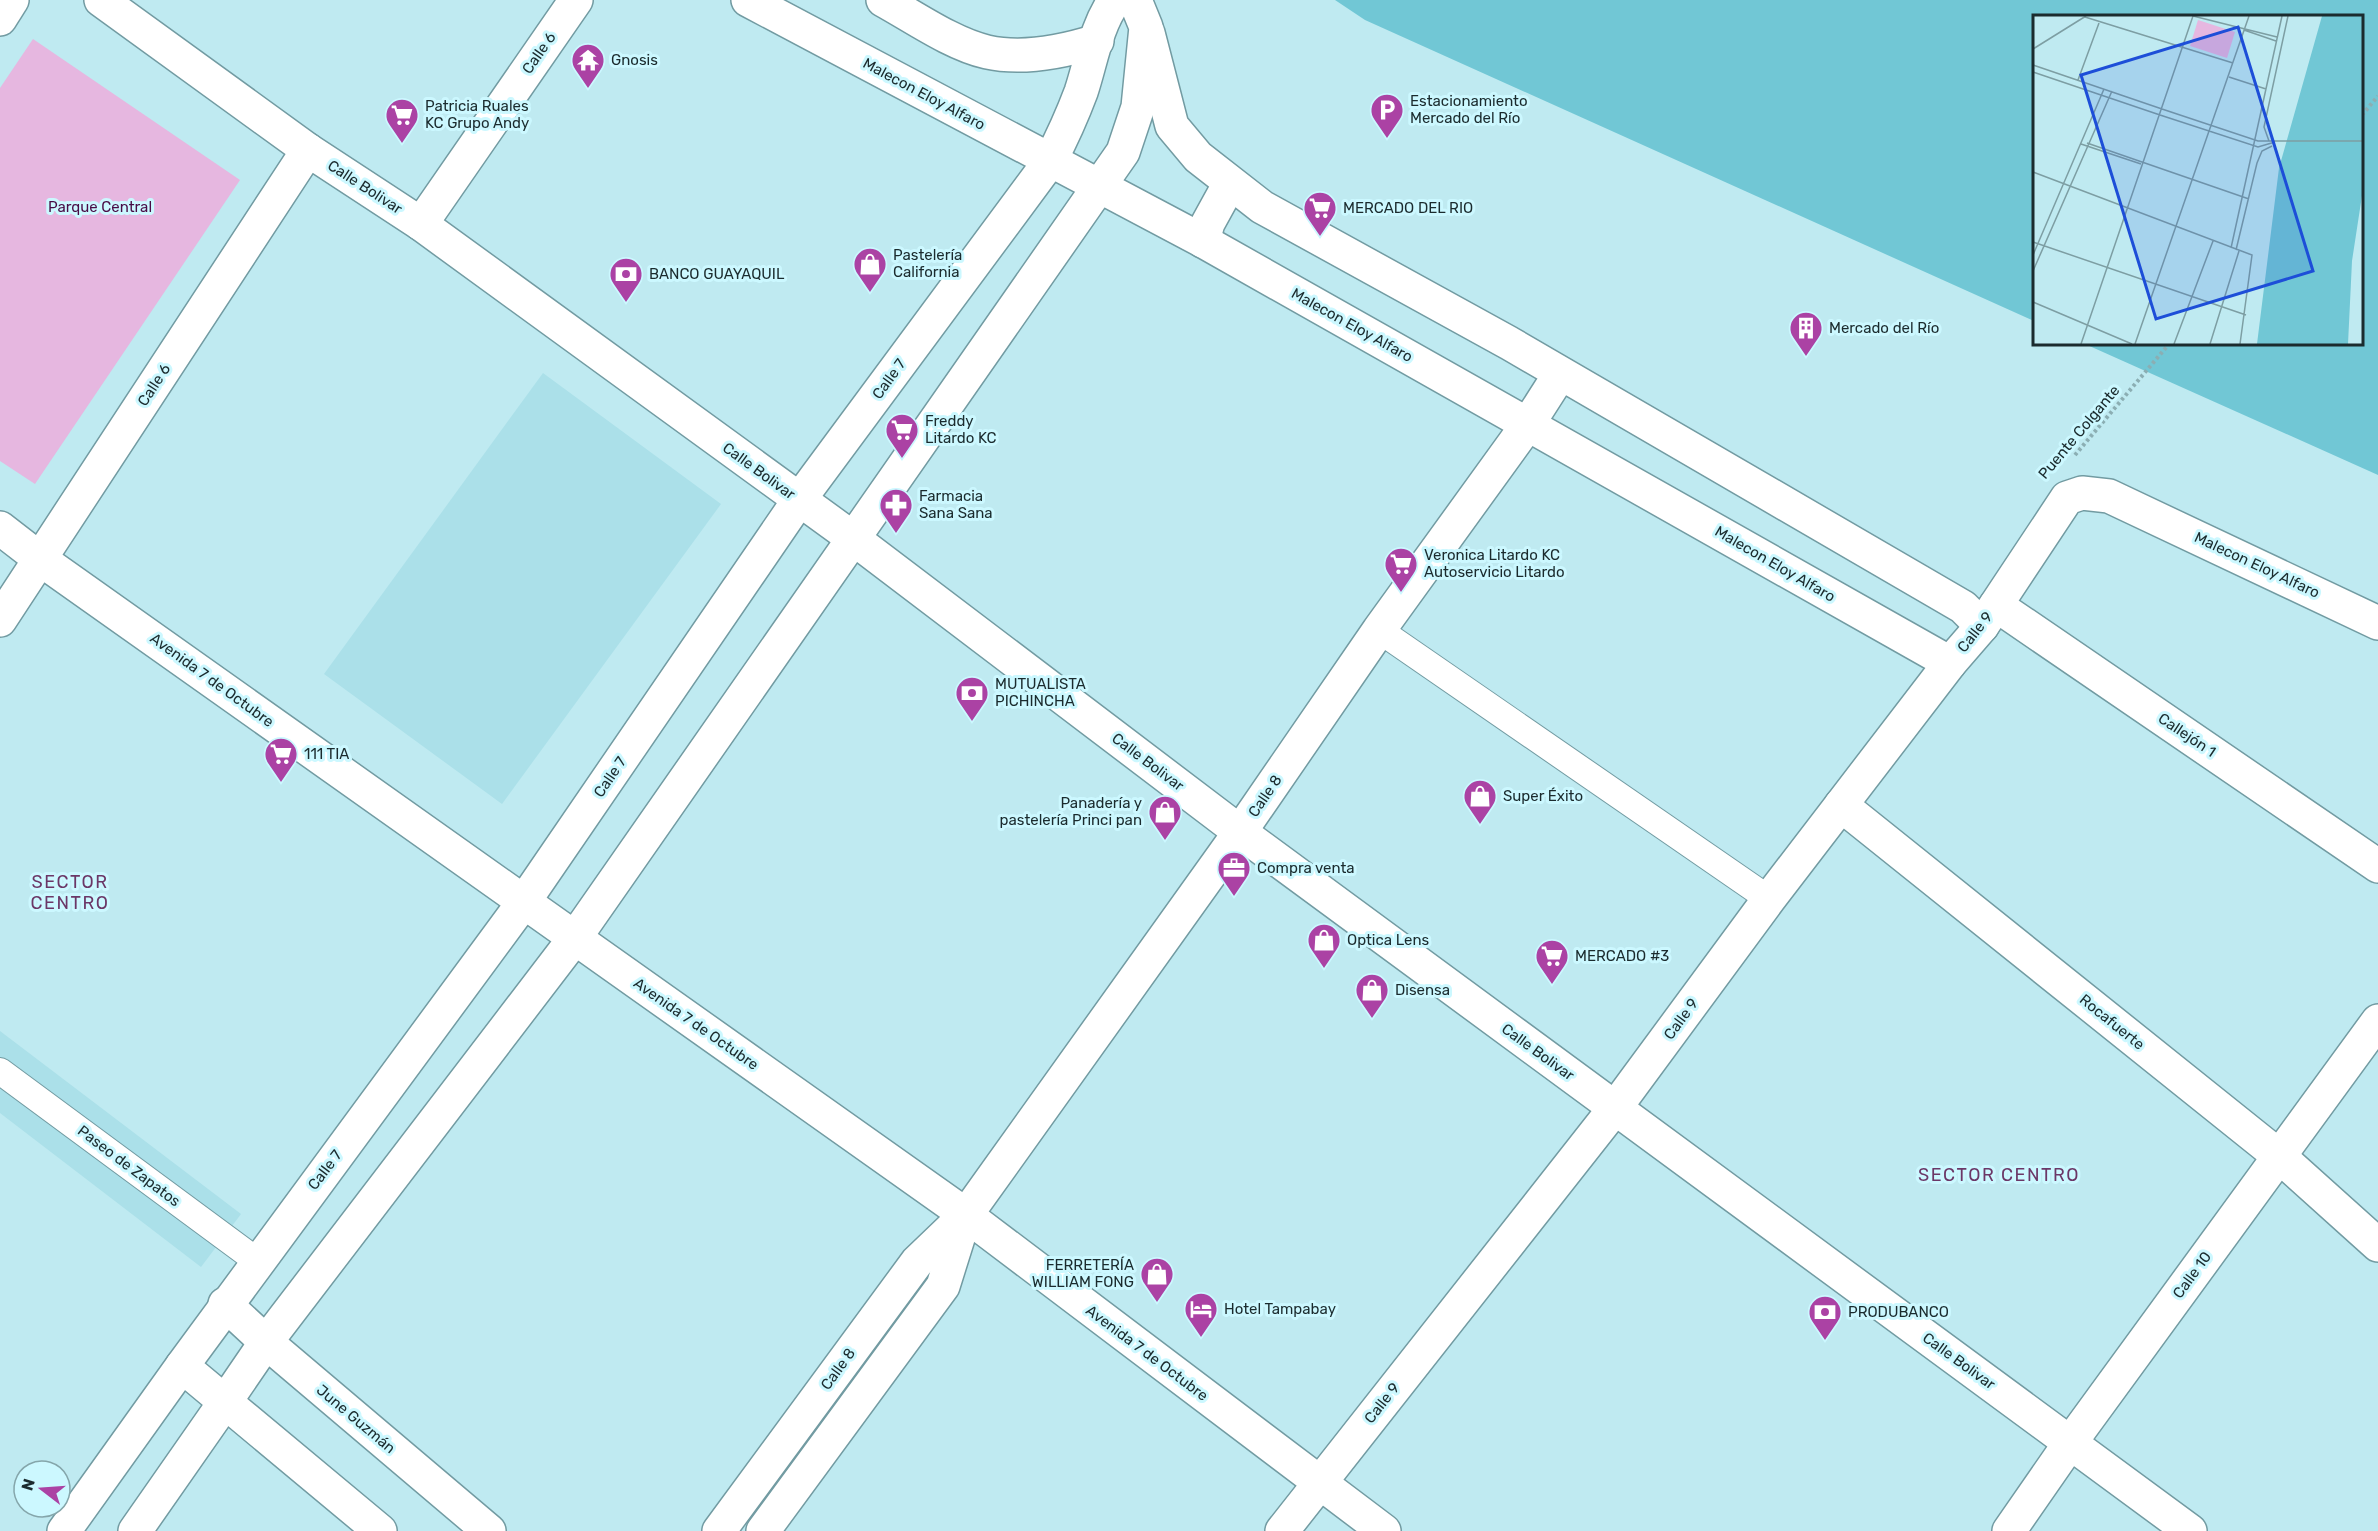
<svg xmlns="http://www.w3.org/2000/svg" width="2378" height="1531" font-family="Rubik,sans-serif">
  <rect width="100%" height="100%" fill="#bfeaf1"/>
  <g fill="#abe0e9">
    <polygon points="543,373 721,504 502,804 324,674"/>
    <polygon points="0,1031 241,1214 201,1267 0,1113"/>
  </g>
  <polygon fill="#e6b7e0" points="33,39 240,180 35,484 0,461 0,88"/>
  <polygon fill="#71c7d5" points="1335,0 2378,0 2378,475 2085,344 2362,344 2362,16 2034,16 2034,321 1365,20"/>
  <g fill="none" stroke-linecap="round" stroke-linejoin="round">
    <defs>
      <g id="pedestrian">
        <polyline points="1379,630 1769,899"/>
        <polyline points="0,1071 257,1261"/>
      </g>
      <g id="minor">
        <polyline points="748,0 1203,241 1950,663"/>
        <path d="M883,0c31,17 69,44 104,52 36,8 75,0 110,-11"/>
        <polyline points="0,19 12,0"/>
        <polyline points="1148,33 1172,126 1198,157 1262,207 1509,343 1963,607 1982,626"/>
        <polyline points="421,224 576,0"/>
        <polyline points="1203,241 1208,223 1230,183"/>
        <polyline points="1996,605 2378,866"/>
        <polyline points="0,620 308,150"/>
        <polyline points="1841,805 2279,1156 2378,1245"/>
        <polyline points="64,1531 182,1366"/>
        <polyline points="135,1531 225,1402"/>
        <polyline points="719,1531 917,1262 966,1215 1240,832 1379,630 1528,424 1560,374"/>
        <polyline points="763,1531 943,1286 964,1219"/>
        <polyline points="1282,1531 1615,1108 1769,899 1950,663 1982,626 2067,498 2082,493 2109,496 2378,623"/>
        <polyline points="2009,1531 2070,1443 2378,1021"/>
      </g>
      <g id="tertiary">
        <polyline points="225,1304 266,1342 489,1531"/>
        <polyline points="225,1402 266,1342 574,939"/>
        <polyline points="380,1531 182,1366 523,903"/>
      </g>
      <g id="secondary">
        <polyline points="101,0 308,150 421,224 854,539 1240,832 2190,1531"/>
        <polyline points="0,528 40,559 966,1215 1384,1531"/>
        <path d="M523,903l276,-403 251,-339c12,-23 22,-45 31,-69 10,-30 15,-66 34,-92"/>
        <polyline points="574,939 1123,152 1138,107 1146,27 1135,0"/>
      </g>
    </defs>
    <use href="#pedestrian" stroke="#729ba2" stroke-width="28"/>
    <use href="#minor" stroke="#729ba2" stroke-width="36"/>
    <use href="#tertiary" stroke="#729ba2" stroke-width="36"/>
    <use href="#secondary" stroke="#729ba2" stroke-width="36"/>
    <g stroke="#8baeb3" stroke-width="4" stroke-dasharray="3 3" stroke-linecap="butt">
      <polyline points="2362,115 2378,96"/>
      <polyline points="2075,455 2169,344"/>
    </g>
    <use href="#pedestrian" stroke="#fff" stroke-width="26"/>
    <use href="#minor" stroke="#fff" stroke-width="33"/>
    <use href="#tertiary" stroke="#fff" stroke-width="33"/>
    <use href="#secondary" stroke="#fff" stroke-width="33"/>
  </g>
  <defs>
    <symbol id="temple-pin" viewBox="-11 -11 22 30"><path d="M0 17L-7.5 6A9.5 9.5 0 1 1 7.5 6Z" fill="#ab42a4" stroke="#ccf8ff"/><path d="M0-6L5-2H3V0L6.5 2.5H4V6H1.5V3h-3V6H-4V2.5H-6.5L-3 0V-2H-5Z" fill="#fff"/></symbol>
    <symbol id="parking-pin" viewBox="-11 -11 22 30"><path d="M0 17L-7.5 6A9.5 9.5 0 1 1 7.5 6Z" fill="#ab42a4" stroke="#ccf8ff"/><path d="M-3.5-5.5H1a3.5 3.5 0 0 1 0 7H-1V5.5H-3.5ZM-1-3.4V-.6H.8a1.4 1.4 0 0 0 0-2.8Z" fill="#fff"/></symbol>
    <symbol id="supermarket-pin" viewBox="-11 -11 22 30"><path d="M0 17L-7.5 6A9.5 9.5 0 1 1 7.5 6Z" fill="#ab42a4" stroke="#ccf8ff"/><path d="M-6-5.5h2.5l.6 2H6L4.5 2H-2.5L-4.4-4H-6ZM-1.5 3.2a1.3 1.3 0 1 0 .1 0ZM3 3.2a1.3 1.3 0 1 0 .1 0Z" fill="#fff"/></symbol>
    <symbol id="shop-pin" viewBox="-11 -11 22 30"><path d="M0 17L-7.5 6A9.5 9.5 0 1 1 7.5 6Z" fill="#ab42a4" stroke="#ccf8ff"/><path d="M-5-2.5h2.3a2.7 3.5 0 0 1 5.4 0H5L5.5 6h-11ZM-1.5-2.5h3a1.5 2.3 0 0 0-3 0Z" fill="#fff"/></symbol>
    <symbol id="bank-pin" viewBox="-11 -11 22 30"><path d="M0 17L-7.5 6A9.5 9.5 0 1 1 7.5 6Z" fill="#ab42a4" stroke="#ccf8ff"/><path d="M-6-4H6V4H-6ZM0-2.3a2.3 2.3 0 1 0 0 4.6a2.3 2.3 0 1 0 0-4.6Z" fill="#fff"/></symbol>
    <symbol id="building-pin" viewBox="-11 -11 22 30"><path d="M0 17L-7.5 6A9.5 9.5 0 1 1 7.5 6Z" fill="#ab42a4" stroke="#ccf8ff"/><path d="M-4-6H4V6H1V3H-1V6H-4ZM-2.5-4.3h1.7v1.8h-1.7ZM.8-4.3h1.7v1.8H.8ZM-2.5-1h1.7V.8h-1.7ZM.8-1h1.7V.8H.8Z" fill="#fff"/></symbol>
    <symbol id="pharmacy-pin" viewBox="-11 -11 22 30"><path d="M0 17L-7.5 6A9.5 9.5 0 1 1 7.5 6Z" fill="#ab42a4" stroke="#ccf8ff"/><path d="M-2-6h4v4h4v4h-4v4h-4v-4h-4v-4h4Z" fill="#fff"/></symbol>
    <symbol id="office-pin" viewBox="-11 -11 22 30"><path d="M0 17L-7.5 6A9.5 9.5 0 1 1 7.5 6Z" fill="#ab42a4" stroke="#ccf8ff"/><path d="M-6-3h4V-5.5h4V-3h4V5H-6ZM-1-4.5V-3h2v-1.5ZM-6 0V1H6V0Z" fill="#fff"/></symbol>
    <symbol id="hotel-pin" viewBox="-11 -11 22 30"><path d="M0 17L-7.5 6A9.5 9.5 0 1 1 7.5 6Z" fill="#ab42a4" stroke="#ccf8ff"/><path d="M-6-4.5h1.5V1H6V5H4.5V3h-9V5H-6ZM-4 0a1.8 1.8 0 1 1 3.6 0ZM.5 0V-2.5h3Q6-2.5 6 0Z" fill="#fff"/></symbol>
  </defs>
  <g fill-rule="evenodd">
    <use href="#temple-pin" x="569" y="41" width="38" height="52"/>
    <use href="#parking-pin" x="1368" y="91" width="38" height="52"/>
    <use href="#supermarket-pin" x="383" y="96" width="38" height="52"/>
    <use href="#supermarket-pin" x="1301" y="189" width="38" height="52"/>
    <use href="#shop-pin" x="851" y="245" width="38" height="52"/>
    <use href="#bank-pin" x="607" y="255" width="38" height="52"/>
    <use href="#building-pin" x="1787" y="309" width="38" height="52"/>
    <use href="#supermarket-pin" x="883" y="411" width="38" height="52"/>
    <use href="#pharmacy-pin" x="877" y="486" width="38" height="52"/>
    <use href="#supermarket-pin" x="1382" y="545" width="38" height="52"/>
    <use href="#bank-pin" x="953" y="674" width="38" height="52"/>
    <use href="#supermarket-pin" x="262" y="735" width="38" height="52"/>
    <use href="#shop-pin" x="1461" y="777" width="38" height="52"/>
    <use href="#shop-pin" x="1146" y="793" width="38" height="52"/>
    <use href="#office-pin" x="1215" y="849" width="38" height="52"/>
    <use href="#shop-pin" x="1305" y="921" width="38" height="52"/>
    <use href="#supermarket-pin" x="1533" y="937" width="38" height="52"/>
    <use href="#shop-pin" x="1353" y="971" width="38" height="52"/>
    <use href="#shop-pin" x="1138" y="1255" width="38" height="52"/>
    <use href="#hotel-pin" x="1182" y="1290" width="38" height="52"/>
    <use href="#bank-pin" x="1806" y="1293" width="38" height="52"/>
  </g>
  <g text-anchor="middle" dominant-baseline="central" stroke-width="6" stroke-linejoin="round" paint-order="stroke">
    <g font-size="15" fill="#1b2b2e" stroke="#ccf8ff">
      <text transform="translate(539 53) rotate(-55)">Calle 6</text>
      <text transform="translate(924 94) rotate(28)">Malecon Eloy Alfaro</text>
      <text transform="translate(365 187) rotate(33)">Calle Bolivar</text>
      <text transform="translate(1352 325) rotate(29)">Malecon Eloy Alfaro</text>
      <text transform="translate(889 379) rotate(-54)">Calle 7</text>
      <text transform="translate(154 385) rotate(-57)">Calle 6</text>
      <text transform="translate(2079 432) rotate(-50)">Puente Colgante</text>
      <text transform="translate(759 471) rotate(36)">Calle Bolivar</text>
      <text transform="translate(1775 564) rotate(30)">Malecon Eloy Alfaro</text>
      <text transform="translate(2257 565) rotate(25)">Malecon Eloy Alfaro</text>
      <text transform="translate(1975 632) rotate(-52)">Calle 9</text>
      <text transform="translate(212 680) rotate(36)">Avenida 7 de Octubre</text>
      <text transform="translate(2187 735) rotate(34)">Callejón 1</text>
      <text transform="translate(1148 762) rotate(37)">Calle Bolivar</text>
      <text transform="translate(610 777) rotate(-56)">Calle 7</text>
      <text transform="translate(1265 796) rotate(-56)">Calle 8</text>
      <text transform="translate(1681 1019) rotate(-54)">Calle 9</text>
      <text transform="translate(2112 1022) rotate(39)">Rocafuerte</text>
      <text transform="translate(696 1024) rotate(35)">Avenida 7 de Octubre</text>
      <text transform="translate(1538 1052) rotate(36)">Calle Bolivar</text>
      <text transform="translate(129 1166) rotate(37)">Paseo de Zapatos</text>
      <text transform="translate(325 1170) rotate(-53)">Calle 7</text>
      <text transform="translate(2192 1275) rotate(-54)">Calle 10</text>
      <text transform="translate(1147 1353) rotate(37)">Avenida 7 de Octubre</text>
      <text transform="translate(1959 1361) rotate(36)">Calle Bolivar</text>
      <text transform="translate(838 1369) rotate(-54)">Calle 8</text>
      <text transform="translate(1382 1403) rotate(-52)">Calle 9</text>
      <text transform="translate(356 1419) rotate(40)">June Guzmán</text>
    </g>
    <g font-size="15" fill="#1b2b2e" stroke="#ccf8ff" text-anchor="start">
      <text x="611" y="60">Gnosis</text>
      <text x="1410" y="101">Estacionamiento<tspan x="1410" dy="17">Mercado del Río</tspan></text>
      <text x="425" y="106">Patricia Ruales<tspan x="425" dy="17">KC Grupo Andy</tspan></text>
      <text x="1343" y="208">MERCADO DEL RIO</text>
      <text x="893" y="255">Pastelería<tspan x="893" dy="17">California</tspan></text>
      <text x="649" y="274">BANCO GUAYAQUIL</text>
      <text x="1829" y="328">Mercado del Río</text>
      <text x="925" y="421">Freddy<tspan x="925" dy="17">Litardo KC</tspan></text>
      <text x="919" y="496">Farmacia<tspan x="919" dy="17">Sana Sana</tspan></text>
      <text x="1424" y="555">Veronica Litardo KC<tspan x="1424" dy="17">Autoservicio Litardo</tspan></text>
      <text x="995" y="684">MUTUALISTA<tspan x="995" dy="17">PICHINCHA</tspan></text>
      <text x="304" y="754">111 TIA</text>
      <text x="1503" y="796">Super Éxito</text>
      <text x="1142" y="803" text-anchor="end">Panadería y<tspan x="1142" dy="17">pastelería Princi pan</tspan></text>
      <text x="1257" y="868">Compra venta</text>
      <text x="1347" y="940">Optica Lens</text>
      <text x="1575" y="956">MERCADO #3</text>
      <text x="1395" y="990">Disensa</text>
      <text x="1134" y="1265" text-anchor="end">FERRETERÍA<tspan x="1134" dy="17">WILLIAM FONG</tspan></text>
      <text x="1224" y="1309">Hotel Tampabay</text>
      <text x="1848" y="1312">PRODUBANCO</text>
    </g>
    <g font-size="15" fill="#490c46" stroke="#ccf8ff">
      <text x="100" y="207">Parque Central</text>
    </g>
    <g font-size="18" letter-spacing="1.5" fill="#6b3767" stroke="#ccf8ff">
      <text x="70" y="882">SECTOR<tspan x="70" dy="21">CENTRO</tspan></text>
      <text x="1999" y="1175">SECTOR CENTRO</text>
    </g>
  </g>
  <g transform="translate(2033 15)">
    <rect width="330" height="330" fill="#bfeaf1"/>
    <path d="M165,5l37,12 -8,26 -37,-12z" fill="#e6b7e0"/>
    <path d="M289,1h41v173l-11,72 -4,83h-91l22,-176z" fill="#71c7d5"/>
    <path fill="none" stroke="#7d9ea3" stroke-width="1.5" d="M160,1l84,21M52,2l148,46M211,15l32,11M0,34l53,-33M0,50l129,44M0,57l127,43M196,62l37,12M45,65l21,-57M129,94l96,32h105M127,100l98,32 17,-5M236,126l-5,-14 24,-111M54,128l162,56M48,129l60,20M0,157l219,83 -12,89M0,227l213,73M198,233l51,-232M203,235l21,-87 5,-12 10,-5M0,240l71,-166M0,256l79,-180M0,287l99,42M48,329l112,-328M102,329l114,-328M141,329l39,-103M177,329l29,-93"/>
    <path fill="#1d4ed8" fill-opacity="0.15" stroke="#1d4ed8" stroke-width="3" d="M205,12l75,244 -157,48 -75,-244z"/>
    <rect width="330" height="330" fill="none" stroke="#1b2b2e" stroke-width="3"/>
  </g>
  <g transform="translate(42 1489) rotate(287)"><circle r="28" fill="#ccf8ff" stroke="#85a6ab" stroke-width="1.5"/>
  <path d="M0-4.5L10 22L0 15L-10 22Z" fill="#ab42a4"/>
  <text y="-9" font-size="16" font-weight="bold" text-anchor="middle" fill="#1b2b2e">N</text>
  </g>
</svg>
